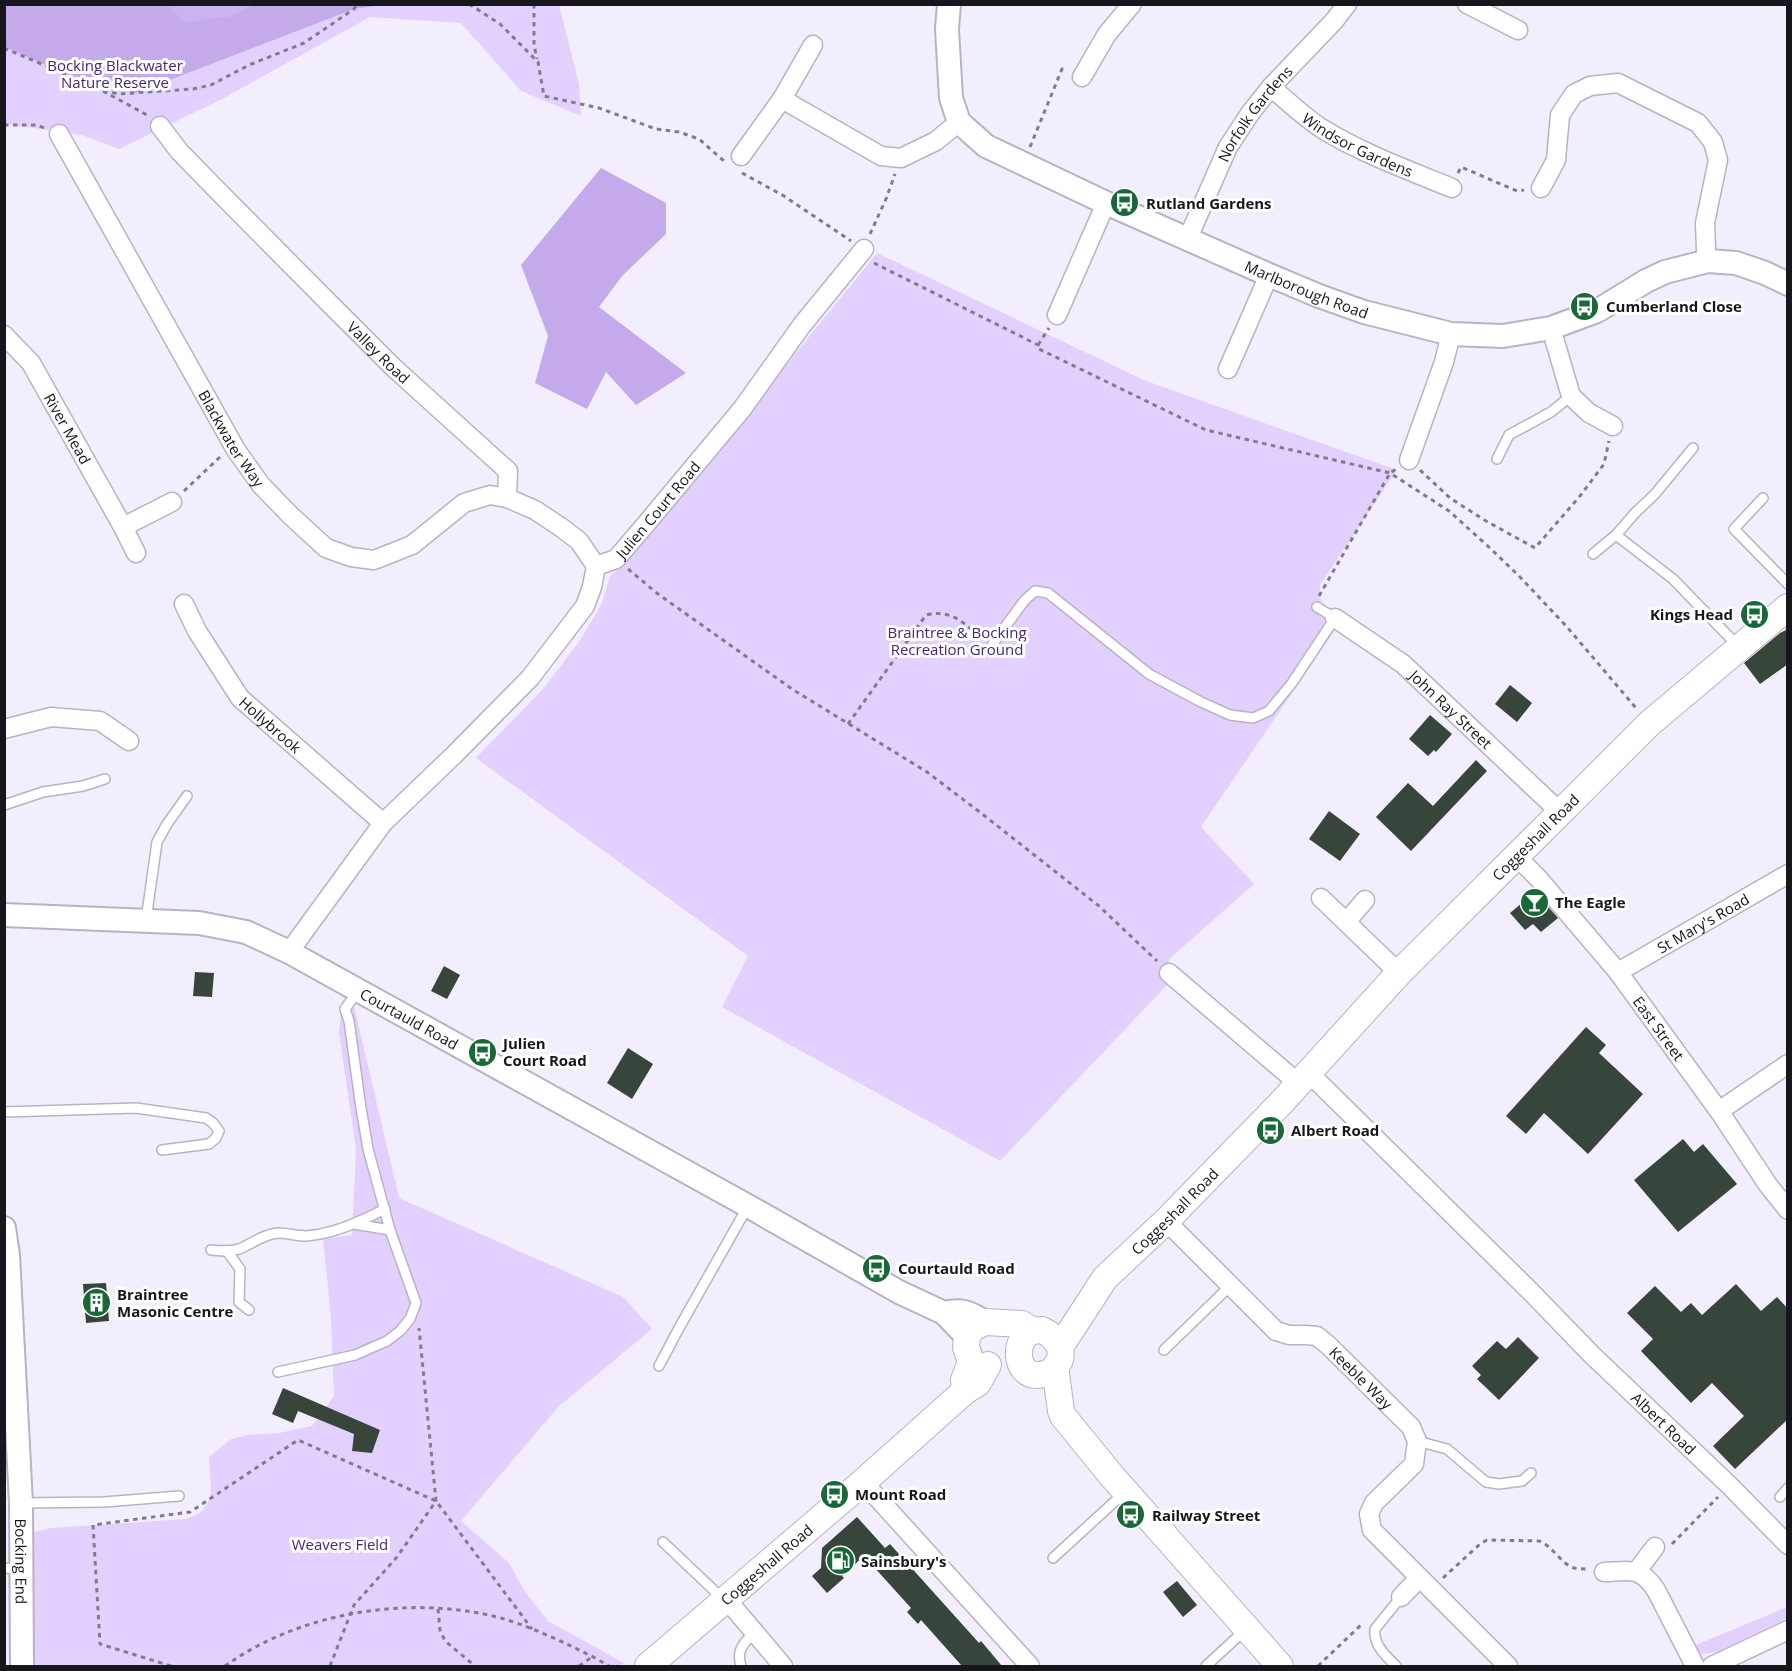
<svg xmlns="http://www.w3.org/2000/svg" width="1792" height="1671" font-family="'Open Sans',sans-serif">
  <rect width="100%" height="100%" fill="#f3eefd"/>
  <g fill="#e2d1fe">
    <polygon points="4,5 559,5 579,84 581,116 521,91 461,23 370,17 222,99 119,149 82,135 5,124"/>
    <polygon points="877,253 1146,381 1397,470 1320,585 1319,596 1337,627 1201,827 1254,884 1169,959 1167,985 1000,1161 722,1007 748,956 476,758 544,688 581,639 602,603 610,576 638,547"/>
    <path d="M342,1000l12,6 45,192 224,99 29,32 -93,77 -98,115 48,42 15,27 24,31 76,42 -4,3h-587l-10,-131 28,-7 135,-9c5,-2 14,-5 17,-9 13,-15 6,-35 6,-53l22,-18 16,-4 32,-2 33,-7 22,-30 -3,-77 -8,-80 29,-4 4,-86 -17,-116z"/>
    <path d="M1787,1607v11l-68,33c-11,3 -19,5 -28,-4z"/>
  </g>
  <g fill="#c4aaeb">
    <polygon points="5,5 382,5 354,9 136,93 63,73 5,47"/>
    <polygon points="601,168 666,203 666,234 622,276 599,307 686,373 636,405 606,372 587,409 535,383 548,336 521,265"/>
  </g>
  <polygon fill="#cbb2f3" points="168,5 255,5 229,17 205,19 189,23 179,18"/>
  <g fill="#37453a">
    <polygon points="1788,629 1788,664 1760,684 1744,663 1780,633"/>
    <polygon points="1510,685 1532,703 1517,722 1495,704"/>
    <polygon points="1430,715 1452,734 1436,752 1434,750 1428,756 1409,739"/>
    <polygon points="1476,760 1487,771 1411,851 1376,817 1408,783 1433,806"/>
    <polygon points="1329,811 1360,834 1340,861 1309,839"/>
    <polygon points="1535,892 1558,918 1541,932 1533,924 1525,930 1510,913"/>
    <polygon points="444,966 460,975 447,999 431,991"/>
    <polygon points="195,972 214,973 212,997 193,996"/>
    <polygon points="1586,1027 1606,1045 1599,1053 1643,1094 1588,1154 1544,1113 1526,1134 1506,1116"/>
    <polygon points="628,1048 653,1064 632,1099 607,1083"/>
    <polygon points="1683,1139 1694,1152 1703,1144 1737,1184 1678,1232 1634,1180"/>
    <polygon points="106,1283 109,1321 86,1323 83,1284"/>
    <polygon points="1736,1284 1761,1311 1777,1297 1788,1309 1788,1419 1735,1469 1713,1446 1744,1416 1712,1383 1691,1403 1641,1351 1653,1339 1627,1313 1655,1286 1681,1312 1691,1303 1702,1315"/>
    <polygon points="1518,1337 1539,1358 1499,1400 1477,1379 1481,1375 1472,1366 1497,1341 1506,1349"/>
    <polygon points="283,1388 380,1430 372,1453 352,1451 354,1434 298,1411 293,1423 272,1414"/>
    <polygon points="857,1517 885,1548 890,1544 979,1643 981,1641 1002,1666 962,1666 921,1620 918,1624 907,1612 911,1608 864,1556 842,1576 844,1578 827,1593 812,1576 821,1568 822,1548"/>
    <polygon points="1177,1581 1197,1605 1183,1617 1163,1592"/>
  </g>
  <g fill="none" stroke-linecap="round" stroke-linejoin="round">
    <defs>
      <g id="service">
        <polyline points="1693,448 1655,494 1635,513 1616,535 1673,579 1739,647"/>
        <polyline points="1497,459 1509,435 1551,412 1571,396"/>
        <polyline points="1763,498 1734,529 1788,584"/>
        <polyline points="1593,554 1616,535"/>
        <polyline points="992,645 1024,601 1035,591 1048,593 1149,674 1201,702 1230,715 1253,718 1269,711 1292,683 1335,618 1317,607"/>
        <polyline points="4,805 43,792 83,786 105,779"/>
        <polyline points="146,920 157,842 167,824 187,796"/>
        <polyline points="4,1112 136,1108 206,1118 213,1123 219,1131 216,1138 209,1144 162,1150"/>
        <polyline points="354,1224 390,1230"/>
        <path d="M211,1250c10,1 18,2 28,-1 13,-5 24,-15 39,-16 9,0 19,3 28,3 28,-2 55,-15 79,-27"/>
        <polyline points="227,1251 240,1269 239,1302 249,1310"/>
        <polyline points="1164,1350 1230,1286"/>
        <polyline points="659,1366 679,1328 748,1206"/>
        <polyline points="278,1372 355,1355 387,1341 400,1331 410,1319 416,1303 390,1230 368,1149 361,1108 349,1021 345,1009 358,991"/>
        <polyline points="1417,1441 1447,1449 1486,1482 1499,1484 1522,1481 1531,1473"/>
        <polyline points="1780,1497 1788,1488"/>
        <polyline points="21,1503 104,1502 179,1496"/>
        <polyline points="663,1542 723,1599"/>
        <polyline points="1053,1558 1124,1493"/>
        <polyline points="4,1568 21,1569"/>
        <path d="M741,1666c-5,-17 3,-22 13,-34"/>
        <polyline points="1206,1666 1245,1630"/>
        <path d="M1396,1666c-10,-10 -23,-21 -21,-37l26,-32"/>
      </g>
      <g id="minor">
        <polyline points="1467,4 1518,30"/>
        <polyline points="1082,77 1107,34 1132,4"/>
        <path id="s1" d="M1271,87c16,14 32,29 50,41 40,25 87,42 131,60"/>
        <polyline points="782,99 813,45"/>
        <path id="s2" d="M160,126l19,25 36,37 114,115 64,64 115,104 -1,27"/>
        <path id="s3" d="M59,134l177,316 25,35 29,30 36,33 25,9 23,3 38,-15 52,-42 26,-8 17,3 28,12 27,18 17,13 17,25"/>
        <polyline points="741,156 782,99 881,156 901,158 936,141 959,122"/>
        <polyline points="1541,188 1556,160 1560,115 1574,94 1590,86 1618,83 1698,123 1713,142 1718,160 1705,223 1706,250 1708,261"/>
        <path id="s4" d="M1188,238l40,-91 23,-35 20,-25 63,-66 13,-17"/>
        <polyline points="1057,315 1106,203"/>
        <polyline points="1551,328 1571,396 1589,413 1613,426"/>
        <path id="s5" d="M4,335l27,28 92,164 13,26"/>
        <polyline points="1228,369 1269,275"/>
        <polyline points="1409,460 1444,362 1451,334"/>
        <polyline points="123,527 172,502"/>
        <path id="s6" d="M596,566l20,-7 30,-35 96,-115 60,-84 62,-76"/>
        <path id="s7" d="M184,604l13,27 43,67 143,125"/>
        <path id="s8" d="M1335,618l68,46 157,148"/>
        <polyline points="4,729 51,717 100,721 129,741"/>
        <path id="s9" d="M1516,856l22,22 80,94 101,139 49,74 20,25"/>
        <polyline points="1321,898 1399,973"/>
        <polyline points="1347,921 1365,900"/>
        <polyline points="289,952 383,823 454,755 530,678 585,606 592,587 596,566"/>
        <path id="s10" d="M1618,972l170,-98"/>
        <polyline points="1169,973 1298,1083"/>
        <path id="s11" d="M1308,1072l223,220 61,63 137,130 59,60"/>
        <polyline points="1719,1111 1788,1064"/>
        <path id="s12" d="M1166,1221l110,110 13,4h17l11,1 12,10 82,81 6,14 -3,23 -40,39 -5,11 3,16 136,136"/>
        <polyline points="863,1482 1030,1666"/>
        <path d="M1604,1572c26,-1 36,-6 52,18l39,76"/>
        <polyline points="1636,1572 1655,1547"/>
        <polyline points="1401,1597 1419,1578"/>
        <polyline points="725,1600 733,1607 783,1666"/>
        <polyline points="1712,1666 1788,1630"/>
      </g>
      <g id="tertiary">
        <path id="s13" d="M949,4l-2,25 4,69 8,24 27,24 120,57 163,72 50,21 45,16 87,22 52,2 48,-8 46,-17 49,-30 19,-9 43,-11 28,2 29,10 23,11"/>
        <path id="s14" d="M4,915l195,8 47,9 43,20 459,254 151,86 45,21 23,24"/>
        <path id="s15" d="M4,1228l4,27 13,248 1,163"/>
        <path d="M944,1313c18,-4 25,-1 41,9"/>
      </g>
      <g id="secondary">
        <path d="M1042,1330c15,7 26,23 13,38 -5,5 -11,7 -17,7 -24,1 -25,-38 -5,-44 3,-1 6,-1 9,-1z"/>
        <path id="s16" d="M1060,1346l4,-5 41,-63 61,-57 115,-118 118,-130 251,-250 138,-116"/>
        <polyline points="1055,1367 1061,1411 1063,1416 1111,1475 1280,1666"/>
        <polyline points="965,1391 964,1380 971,1362 966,1347 967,1337 972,1328 985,1322 1022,1324 1033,1331"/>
        <path id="s17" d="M648,1666l215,-184 102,-91 13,-8 10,-18"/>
      </g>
    </defs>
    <use href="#service" stroke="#b8b2c4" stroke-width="12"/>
    <use href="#minor" stroke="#b8b2c4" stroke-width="21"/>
    <use href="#tertiary" stroke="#b8b2c4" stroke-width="26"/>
    <use href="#secondary" stroke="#b8b2c4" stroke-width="28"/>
    <g stroke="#817d88" stroke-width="3" stroke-dasharray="4.5 4.5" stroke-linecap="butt">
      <polyline points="469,4 500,24 538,62 544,96 599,108 656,129 679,132 699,139 724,161"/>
      <polyline points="534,4 534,45 537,59"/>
      <polyline points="4,48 97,88 118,94 193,89 211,85 249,65 304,43 354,9 357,4"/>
      <polyline points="103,91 147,115"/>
      <polyline points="4,125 37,125 44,128"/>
      <polyline points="1030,147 1062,69 1066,70"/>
      <polyline points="742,173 784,196 851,241"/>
      <polyline points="1458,173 1461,167 1517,191 1524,190"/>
      <polyline points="870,234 886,199 895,174"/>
      <polyline points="874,263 1038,345 1037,348 1206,430 1390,473 1449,511 1490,548 1520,577 1567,627 1636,708"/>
      <polyline points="1038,345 1049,328"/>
      <polyline points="1420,470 1450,498 1486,521 1535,548 1580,496 1604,464 1609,441"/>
      <polyline points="184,491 221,456"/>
      <polyline points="628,569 658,594 792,689 927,772 981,813 1099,906 1157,961"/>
      <polyline points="1319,596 1390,473 1396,469"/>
      <path d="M848,724l78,-109c27,-6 36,8 57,23"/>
      <polyline points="1672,1544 1718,1497"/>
      <path d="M1443,1578l37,-34 7,-4 52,1c14,5 22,23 35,27 5,1 10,1 15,1"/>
      <polyline points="438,1609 440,1630 445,1641 475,1666"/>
      <polyline points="171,1666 100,1644 93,1525 190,1512 298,1440 436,1501 532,1629"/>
      <path d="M225,1666c75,-54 186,-72 276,-48 24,7 49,18 72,29 12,6 25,12 36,19"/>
      <polyline points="330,1666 354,1605 397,1557 436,1501 419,1328"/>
      <polyline points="579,1666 592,1657"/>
      <polyline points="1318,1666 1362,1624"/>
    </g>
    <use href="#service" stroke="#fff" stroke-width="9"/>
    <use href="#minor" stroke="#fff" stroke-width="18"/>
    <use href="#tertiary" stroke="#fff" stroke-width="22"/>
    <use href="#secondary" stroke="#fff" stroke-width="26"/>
  </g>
  <defs>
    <symbol id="bus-disc" viewBox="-11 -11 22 22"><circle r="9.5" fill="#196838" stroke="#fefefe"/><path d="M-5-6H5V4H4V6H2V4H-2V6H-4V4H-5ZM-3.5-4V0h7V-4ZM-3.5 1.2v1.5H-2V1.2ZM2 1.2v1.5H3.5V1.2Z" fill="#fff"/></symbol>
    <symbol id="bar-disc" viewBox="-11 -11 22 22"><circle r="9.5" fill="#196838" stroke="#fefefe"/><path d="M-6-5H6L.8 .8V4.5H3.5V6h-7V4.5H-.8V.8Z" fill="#fff"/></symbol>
    <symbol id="building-disc" viewBox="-11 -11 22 22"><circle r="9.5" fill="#196838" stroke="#fefefe"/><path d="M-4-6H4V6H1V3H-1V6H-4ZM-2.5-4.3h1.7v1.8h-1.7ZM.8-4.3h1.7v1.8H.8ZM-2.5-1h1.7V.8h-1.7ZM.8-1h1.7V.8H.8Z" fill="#fff"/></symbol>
    <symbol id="fuel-disc" viewBox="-11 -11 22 22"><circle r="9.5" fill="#196838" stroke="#fefefe"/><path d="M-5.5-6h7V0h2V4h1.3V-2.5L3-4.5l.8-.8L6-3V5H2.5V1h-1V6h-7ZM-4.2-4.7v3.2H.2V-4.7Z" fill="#fff"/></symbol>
  </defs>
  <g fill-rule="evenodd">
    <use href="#bus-disc" x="1108" y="186" width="33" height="33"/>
    <use href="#bus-disc" x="1568" y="290" width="33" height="33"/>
    <use href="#bus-disc" x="1738" y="598" width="33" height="33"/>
    <use href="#bar-disc" x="1518" y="886" width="33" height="33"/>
    <use href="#bus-disc" x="466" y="1036" width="33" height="33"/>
    <use href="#bus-disc" x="1254" y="1114" width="33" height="33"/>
    <use href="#bus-disc" x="860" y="1252" width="33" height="33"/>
    <use href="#building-disc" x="80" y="1286" width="33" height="33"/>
    <use href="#bus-disc" x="818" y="1478" width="33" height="33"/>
    <use href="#bus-disc" x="1114" y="1498" width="33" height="33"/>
    <use href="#fuel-disc" x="824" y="1544" width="33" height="33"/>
  </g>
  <g text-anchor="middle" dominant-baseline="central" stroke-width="6" stroke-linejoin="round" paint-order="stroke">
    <g font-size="15" fill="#492670" stroke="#fefefe">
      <text x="115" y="65">Bocking Blackwater<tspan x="115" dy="17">Nature Reserve</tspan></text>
      <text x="957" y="632">Braintree &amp; Bocking<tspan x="957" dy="17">Recreation Ground</tspan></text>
      <text x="340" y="1544">Weavers Field</text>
    </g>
    <g font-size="15" fill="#18161c" stroke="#fefefe">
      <text stroke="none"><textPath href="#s4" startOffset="142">Norfolk Gardens</textPath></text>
      <text stroke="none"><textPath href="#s1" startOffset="105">Windsor Gardens</textPath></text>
      <text stroke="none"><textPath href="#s13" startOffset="507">Marlborough Road</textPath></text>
      <text stroke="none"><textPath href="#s2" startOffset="315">Valley Road</textPath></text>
      <text stroke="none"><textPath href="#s5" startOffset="114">River Mead</textPath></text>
      <text stroke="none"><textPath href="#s3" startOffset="350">Blackwater Way</textPath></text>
      <text stroke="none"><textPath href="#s6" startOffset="86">Julien Court Road</textPath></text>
      <text stroke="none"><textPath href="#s8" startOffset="148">John Ray Street</textPath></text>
      <text stroke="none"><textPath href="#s7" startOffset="150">Hollybrook</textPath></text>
      <text stroke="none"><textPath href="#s16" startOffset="698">Coggeshall Road</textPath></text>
      <text stroke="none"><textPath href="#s10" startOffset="98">St Mary's Road</textPath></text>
      <text stroke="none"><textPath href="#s14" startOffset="428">Courtauld Road</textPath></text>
      <text stroke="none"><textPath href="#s9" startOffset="224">East Street</textPath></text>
      <text stroke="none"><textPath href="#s16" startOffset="178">Coggeshall Road</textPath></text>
      <text stroke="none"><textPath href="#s12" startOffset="258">Keeble Way</textPath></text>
      <text stroke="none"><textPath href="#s11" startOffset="500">Albert Road</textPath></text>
      <text stroke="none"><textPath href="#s15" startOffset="334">Bocking End</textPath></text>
      <text stroke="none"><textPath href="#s17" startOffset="156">Coggeshall Road</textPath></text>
    </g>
    <g font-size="15" font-weight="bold" fill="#18161c" stroke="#fefefe" text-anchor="start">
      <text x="1146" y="203">Rutland Gardens</text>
      <text x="1606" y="306">Cumberland Close</text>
      <text x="1733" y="614" text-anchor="end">Kings Head</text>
      <text x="1555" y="902">The Eagle</text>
      <text x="503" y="1043">Julien<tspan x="503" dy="17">Court Road</tspan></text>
      <text x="1291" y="1130">Albert Road</text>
      <text x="898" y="1268">Courtauld Road</text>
      <text x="117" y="1294">Braintree<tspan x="117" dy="17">Masonic Centre</tspan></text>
      <text x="855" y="1494">Mount Road</text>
      <text x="1152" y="1515">Railway Street</text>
      <text x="861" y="1561">Sainsbury's</text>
    </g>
  </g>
  <rect width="1792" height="1671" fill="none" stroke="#18161c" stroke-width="12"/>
</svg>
